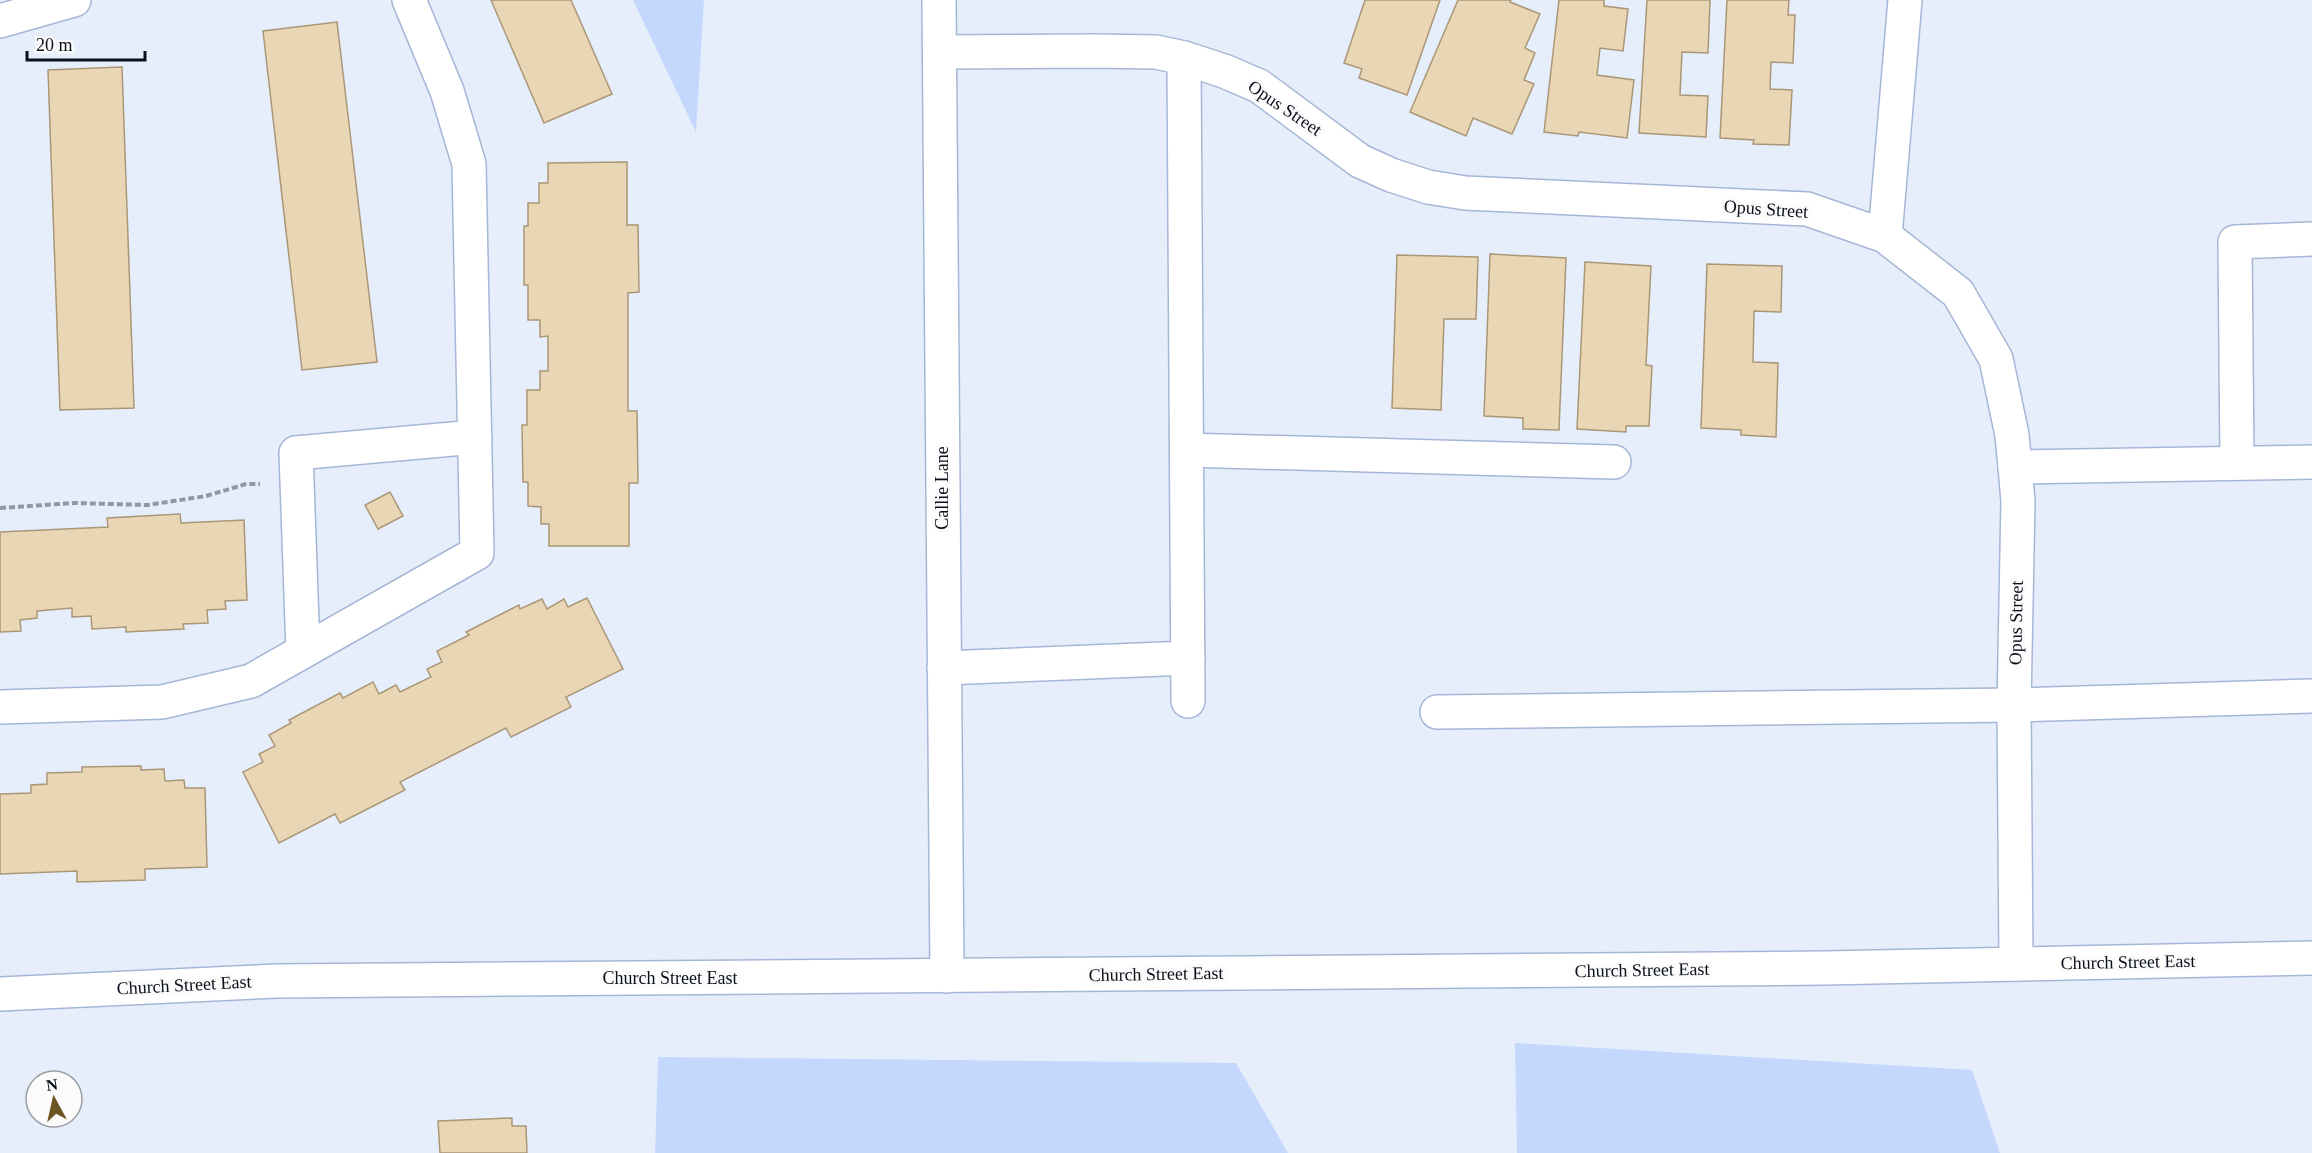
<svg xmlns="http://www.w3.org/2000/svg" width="2312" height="1153" font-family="Georgia,serif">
  <rect width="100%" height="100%" fill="#e6eefb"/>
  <g fill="#c3d8fc">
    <polygon points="633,0 704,0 696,132"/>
    <polygon points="1515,1043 1972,1070 2000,1153 1517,1153"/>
    <polygon points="658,1057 1236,1063 1288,1153 655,1153"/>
  </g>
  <g fill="#e9d6b4" stroke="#a99777" stroke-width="1.5">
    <polygon points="491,0 571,0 612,94 544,123"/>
    <polygon points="1365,0 1440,0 1407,95 1359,78 1362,69 1344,63"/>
    <polygon points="1458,0 1511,0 1510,2 1540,14 1525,48 1535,53 1524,80 1534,84 1512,134 1473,118 1466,136 1410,112"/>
    <polygon points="1559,0 1604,0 1604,6 1628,9 1623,51 1600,48 1597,75 1634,80 1627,138 1579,132 1578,136 1544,132"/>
    <polygon points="1647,0 1710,0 1708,53 1682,52 1680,95 1708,96 1706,137 1639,133"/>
    <polygon points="1727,0 1789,0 1788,15 1795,15 1793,63 1771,62 1770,89 1792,90 1789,145 1753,144 1754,140 1720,138"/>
    <polygon points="337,22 377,362 302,370 263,31"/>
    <polygon points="122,67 134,408 60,410 48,70"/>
    <polygon points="627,162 627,225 638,225 639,292 628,293 628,411 637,411 638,483 629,483 629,546 549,546 549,524 541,524 541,507 528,506 528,482 523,482 522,425 527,425 527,390 540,390 540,371 548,371 548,336 540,337 540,320 528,320 528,285 524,285 524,226 528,226 528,203 539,203 539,183 548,183 548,163"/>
    <polygon points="1490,254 1566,258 1559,430 1523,429 1523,418 1484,416"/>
    <polygon points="1397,255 1478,257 1476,319 1444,319 1441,410 1392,408"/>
    <polygon points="1585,262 1651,266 1646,365 1652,366 1649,426 1626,426 1626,432 1577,429"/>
    <polygon points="1707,264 1782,266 1781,312 1754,311 1753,362 1778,363 1776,437 1741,435 1741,430 1701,428"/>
    <polygon points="390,492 403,516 378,529 365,505"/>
    <polygon points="180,514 181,523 244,520 247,600 225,601 226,609 207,610 208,623 183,624 184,629 126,632 126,627 92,629 91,616 72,617 72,608 37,611 37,618 20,620 21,631 0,632 0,532 108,527 107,518"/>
    <polygon points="587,598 623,669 566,697 571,707 511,737 506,728 400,782 405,790 340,823 335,814 279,843 243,772 263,762 259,754 275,746 269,735 291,723 289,720 340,693 343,698 373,682 379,694 396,685 400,692 431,677 427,669 442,662 437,651 469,635 466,632 519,605 520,609 542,599 547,609 564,599 568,607"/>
    <polygon points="141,766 141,770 164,769 165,781 184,780 185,788 205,788 207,867 145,869 145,880 77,882 77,871 0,874 0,794 31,793 31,785 47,784 47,773 82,772 82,767"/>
    <polygon points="512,1118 512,1126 526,1126 527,1153 440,1153 438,1121"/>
  </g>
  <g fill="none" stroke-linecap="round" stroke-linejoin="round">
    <defs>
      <g id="minor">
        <polyline points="939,0 947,976"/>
        <polyline points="0,21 74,0"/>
        <polyline points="940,52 1095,51 1156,52 1184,58 1224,71 1259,86 1360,161 1391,175 1428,187 1465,193 1807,209 1885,236 1958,293 1996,359 2012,435 2015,467 2018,501 2014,705 2016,964"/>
        <polyline points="1184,58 1188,701"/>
        <polyline points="1885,236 1905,0"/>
        <polyline points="1187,450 1614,462"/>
        <polyline points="2237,463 2235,242 2312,239"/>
        <polyline points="2015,467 2312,462"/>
        <polyline points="303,651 296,453 475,437"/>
        <polyline points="944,668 1188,658"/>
        <polyline points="0,707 162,702 251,681 477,553 469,164 447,91 409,0"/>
        <polyline points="1437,712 2014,705 2312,696"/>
      </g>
      <polyline id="major" points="0,994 277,981 1825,968 2312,958"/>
    </defs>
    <use href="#minor" stroke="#a5b7d6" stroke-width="36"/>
    <use href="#major" stroke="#a5b7d6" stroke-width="36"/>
    <polyline stroke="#9198a5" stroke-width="4" stroke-dasharray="6 3" stroke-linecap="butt" points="0,508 74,503 148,505 206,496 246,484 260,484"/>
    <use href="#minor" stroke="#fff" stroke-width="33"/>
    <use href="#major" stroke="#fff" stroke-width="33"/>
  </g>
  <g text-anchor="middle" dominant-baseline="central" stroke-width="6" stroke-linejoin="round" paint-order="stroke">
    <g font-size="18" fill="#0b101b" stroke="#fafbfa">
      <text transform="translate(1285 108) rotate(34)">Opus Street</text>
      <text transform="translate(1766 209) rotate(4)">Opus Street</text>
      <text transform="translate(942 488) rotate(-90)">Callie Lane</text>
      <text transform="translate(2016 623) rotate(-89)">Opus Street</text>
      <text transform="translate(2128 962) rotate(-1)">Church Street East</text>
      <text transform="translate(1642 970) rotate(-1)">Church Street East</text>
      <text transform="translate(1156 974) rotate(-1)">Church Street East</text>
      <text x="670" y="978">Church Street East</text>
      <text transform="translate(184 985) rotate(-3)">Church Street East</text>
    </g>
  </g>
  <g transform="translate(54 1099) rotate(352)"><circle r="28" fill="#fafbfa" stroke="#9a9da1" stroke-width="1.5"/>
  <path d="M0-4.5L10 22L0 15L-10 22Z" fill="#6c5525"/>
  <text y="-9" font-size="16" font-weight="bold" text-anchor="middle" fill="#0b101b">N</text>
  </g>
  <path d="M27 51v9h118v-9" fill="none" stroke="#0b101b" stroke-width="3"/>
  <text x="36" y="51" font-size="18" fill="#0b101b" stroke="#fafbfa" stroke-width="4.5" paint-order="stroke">20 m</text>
</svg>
